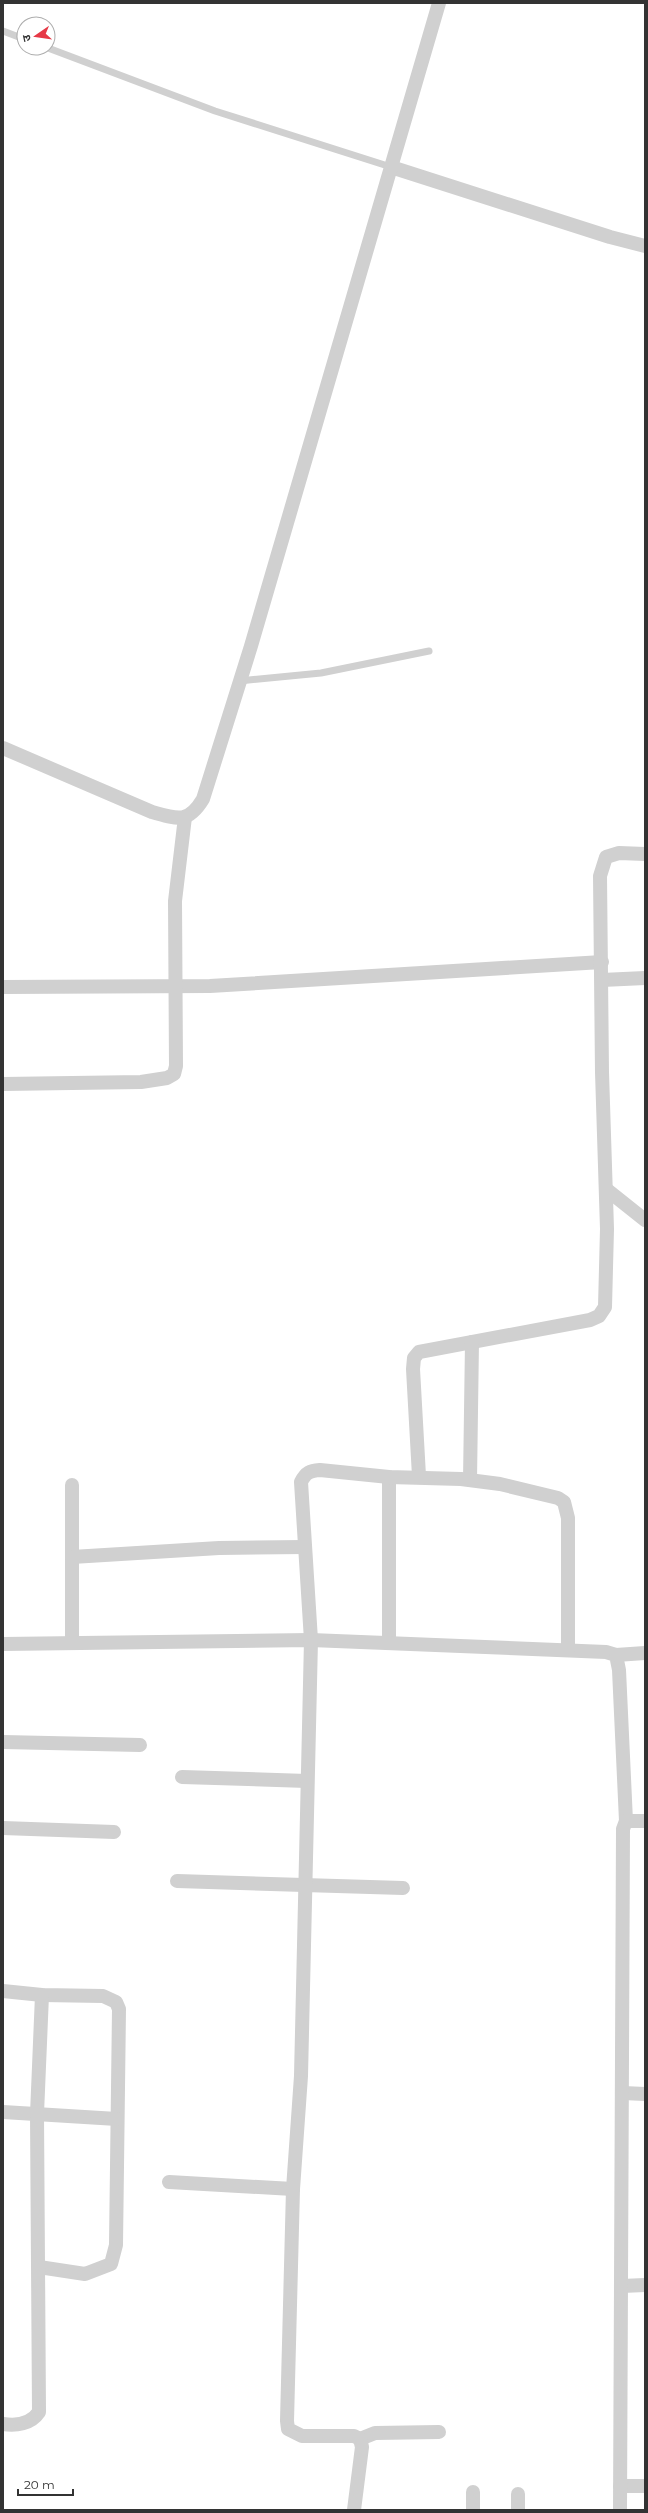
<svg xmlns="http://www.w3.org/2000/svg" width="648" height="2513" font-family="Montserrat,'Noto Sans Devanagari',sans-serif">
  <rect width="100%" height="100%" fill="#fff"/>
  <g fill="none" stroke-linecap="round" stroke-linejoin="round">
    <g stroke="#d0d0d0" stroke-width="7">
      <polyline points="3,31 24,39"/>
      <polyline points="48,48 215,111 391,167"/>
      <polyline points="239,681 321,673 429,651"/>
    </g>
    <g stroke="#d0d0d0" stroke-width="14">
      <polyline points="391,167 610,237 645,246"/>
      <path d="M3,748l149,64c25,7 36,12 51,-13l48,-153 188,-643"/>
      <polyline points="602,980 645,978"/>
      <polyline points="3,987 210,986 602,962"/>
      <polyline points="3,1084 141,1082 167,1078 174,1074 176,1066 175,901 185,817"/>
      <polyline points="606,1189 645,1220"/>
      <polyline points="419,1476 413,1369 414,1358 419,1352 590,1320 599,1316 605,1307 607,1229 602,1072 600,876 606,857 619,853 645,854"/>
      <polyline points="389,1477 389,1643"/>
      <polyline points="470,1480 472,1342"/>
      <polyline points="72,1485 72,1643"/>
      <polyline points="72,1557 219,1548 305,1547"/>
      <polyline points="3,1644 311,1640 606,1652 616,1655 619,1670 626,1821"/>
      <polyline points="616,1655 645,1653"/>
      <polyline points="3,1742 140,1745"/>
      <polyline points="182,1777 307,1781"/>
      <polyline points="3,1828 114,1832"/>
      <polyline points="177,1881 403,1888"/>
      <polyline points="3,1991 42,1995 103,1996 116,2002 119,2009 116,2245 111,2264 85,2274 39,2267"/>
      <polyline points="623,2093 645,2094"/>
      <polyline points="3,2112 117,2119"/>
      <polyline points="169,2182 293,2189"/>
      <polyline points="622,2286 645,2285"/>
      <path d="M3,2424c13,2 28,0 36,-12l-2,-298 5,-119"/>
      <polyline points="360,2439 375,2433 439,2432"/>
      <polyline points="620,2486 645,2486"/>
      <polyline points="518,2494 518,2510"/>
      <path d="M354,2510l8,-63 -2,-8 -6,-3h-52l-14,-7 -1,-8 6,-232 8,-113 10,-436 -10,-158c5,-10 9,-11 19,-12l69,7 72,2 39,5 58,14 6,4 4,16v132"/>
      <polyline points="473,2510 473,2492"/>
      <polyline points="620,2510 623,1829 626,1821 645,1821"/>
    </g>
  </g>
  <rect width="648" height="2513" fill="none" stroke="#333333" stroke-width="8"/>
  <g transform="translate(36 36) rotate(257)"><circle r="19" fill="#ffffff" stroke="#adadad"/>
  <path d="M0-3L7 15L0 10L-7 15Z" fill="#e63946"/>
  <text y="-6" font-size="11" font-weight="bold" text-anchor="middle" fill="#333333">उ</text>
  </g>
  <path d="M18 2489v6h55v-6" fill="none" stroke="#333333" stroke-width="2"/>
  <text x="24" y="2489" font-size="12" fill="#333333" stroke="#ffffff" stroke-width="3" paint-order="stroke">20 m</text>
</svg>
